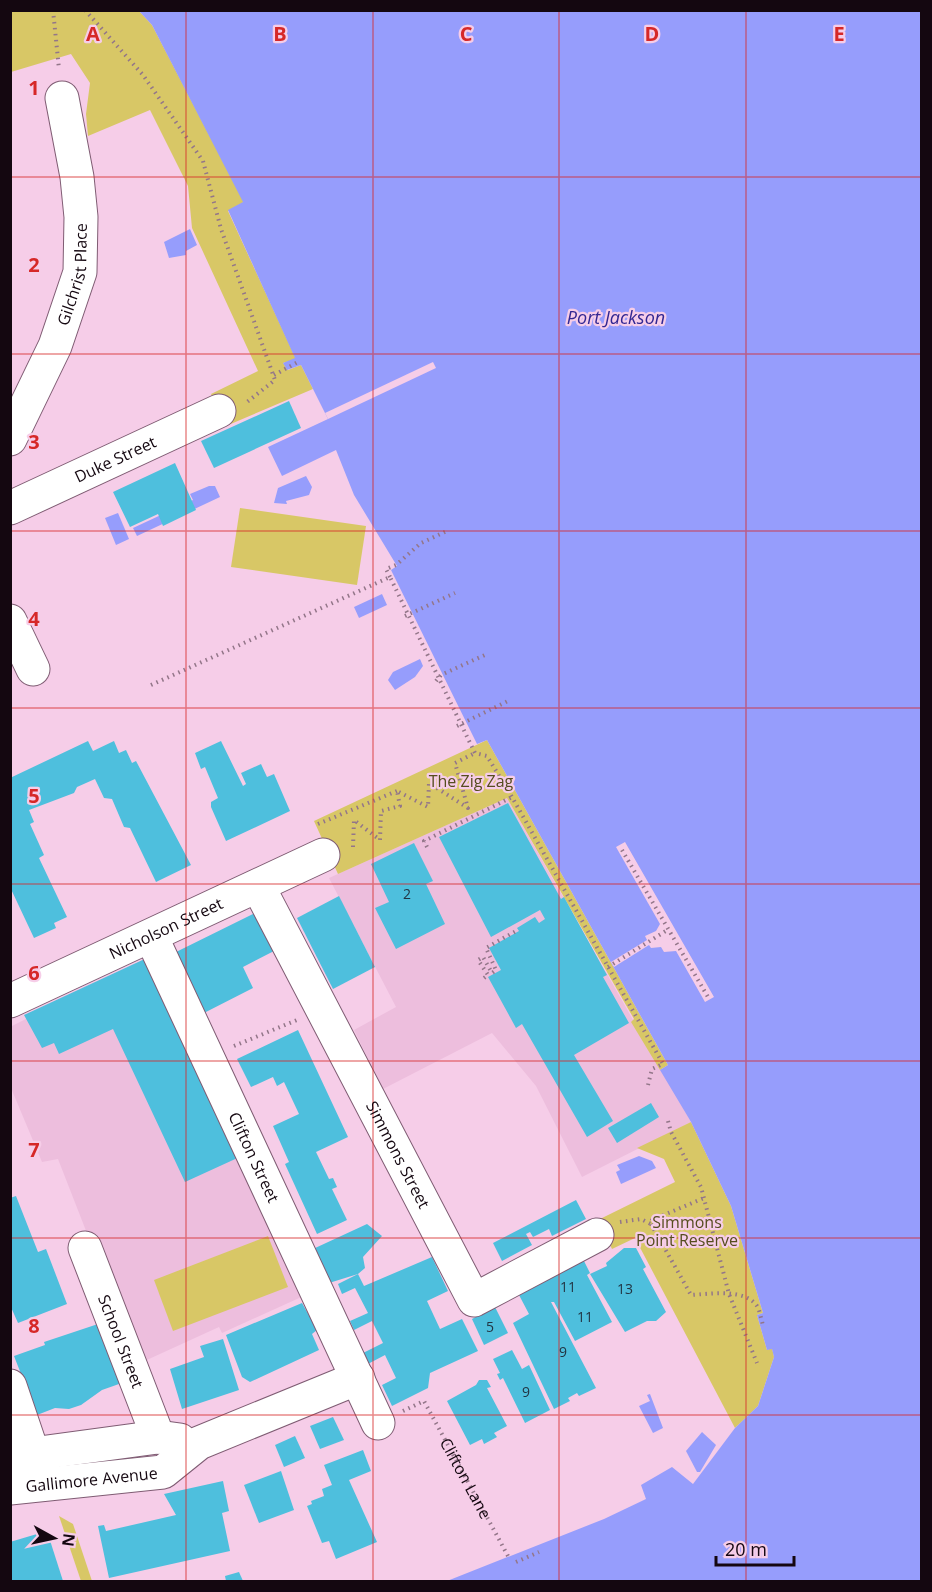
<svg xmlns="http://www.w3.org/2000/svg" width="932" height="1592" font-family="'Open Sans',sans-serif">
  <rect width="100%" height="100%" fill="#f6cde8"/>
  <g fill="#edbedd">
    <polygon points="507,798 691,1122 582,1177 536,1086 492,1033 383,1089 354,1030 396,1007 329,878"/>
    <polygon points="149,957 308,1294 222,1333 219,1327 138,1364 58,1159 42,1162 11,1088 10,1027"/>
  </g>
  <g fill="#d8c766">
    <polygon points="11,11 139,11 152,25 244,202 228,211 296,359 283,363 288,370 301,365 313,389 226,426 211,394 258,371 192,228 188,186 150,110 88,136 86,114 90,83 71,54 11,72"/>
    <polygon points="240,508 366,526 357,585 231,567"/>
    <polygon points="487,740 668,1065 660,1070 631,1022 634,1019 507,798 338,874 314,821"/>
    <polygon points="691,1122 731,1206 763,1313 757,1315 767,1350 772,1348 774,1357 758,1406 735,1428 635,1238 612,1249 598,1220 675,1182 664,1159 637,1148"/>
    <polygon points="268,1236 288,1287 173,1331 154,1280"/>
    <polygon points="59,1516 73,1524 92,1581 81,1581"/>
  </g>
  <g fill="#969dfc">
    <polygon points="139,11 921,11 921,1581 447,1581 604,1519 646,1499 641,1485 672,1467 693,1484 735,1428 758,1406 774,1357 772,1349 767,1350 757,1315 763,1313 731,1206 691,1122 660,1070 668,1065 487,740 477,744 391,570 397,566 354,495 336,450 282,476 268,447 328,419 301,365 287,370 283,363 295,358 228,210 243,202 152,25"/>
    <polygon points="190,229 197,245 186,251 186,255 169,258 164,242"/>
    <polygon points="306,476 312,487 309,495 286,501 287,504 274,503 278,488"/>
    <polygon points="209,486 215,486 220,497 137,536 133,528 193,500 190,494"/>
    <polygon points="118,513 129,539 116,545 105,518"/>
    <polygon points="382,594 387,605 359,618 354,607"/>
    <polygon points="420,659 423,666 415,677 395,690 388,680 393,672"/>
    <polygon points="639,1156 652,1161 656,1168 621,1184 616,1172 620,1170 617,1165"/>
    <polygon points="650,1394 663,1428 653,1433 639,1406 650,1401 647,1395"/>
    <polygon points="702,1432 716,1445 700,1472 697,1472 686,1451"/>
  </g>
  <g fill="#f6cde8">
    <polygon points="433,362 436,368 328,419 325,413"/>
    <polygon points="625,842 714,997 705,1002 676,951 664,952 661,947 651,948 649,945 614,967 611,962 647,940 645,936 656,931 660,924 616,847"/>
  </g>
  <g fill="#4ebfdd">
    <polygon points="289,401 301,428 214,468 201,441"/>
    <polygon points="175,463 196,510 163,526 158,514 130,527 113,492"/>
    <polygon points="88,741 93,751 114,741 119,753 126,750 132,763 136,761 191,865 156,882 130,828 124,827 112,799 104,798 95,779 77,787 74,793 29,810 34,822 30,824 44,855 39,858 67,917 54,923 56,928 34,938 10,887 10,778"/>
    <polygon points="221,741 243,786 246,784 241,773 261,764 267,777 274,774 290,811 226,841 211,807 211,802 218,798 205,767 201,769 195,753"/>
    <polygon points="508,803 561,899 564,897 607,975 603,977 629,1023 574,1055 613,1121 587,1137 522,1024 516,1028 488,977 501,970 489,948 519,931 517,928 535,917 539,923 545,919 540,910 491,937 439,837"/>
    <polygon points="414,843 433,881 426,884 445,924 396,949 375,908 389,902 371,864"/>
    <polygon points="339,896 375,967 333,989 297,918"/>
    <polygon points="255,913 274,951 243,967 253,988 202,1014 172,954"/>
    <polygon points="149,957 244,1155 185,1182 113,1029 59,1054 54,1043 42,1048 24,1015"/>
    <polygon points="298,1030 348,1137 316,1152 329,1179 333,1178 337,1187 332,1189 347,1220 317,1234 285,1164 289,1162 273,1126 299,1114 284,1082 277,1086 273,1077 251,1087 237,1059"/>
    <polygon points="651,1103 659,1117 617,1143 608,1128"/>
    <polygon points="16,1196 38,1252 46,1249 67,1304 18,1323 10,1305 10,1198"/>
    <polygon points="576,1200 586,1219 552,1236 549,1229 533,1237 530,1232 526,1234 532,1245 502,1261 493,1243"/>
    <polygon points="367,1224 382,1236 363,1257 365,1268 358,1274 364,1286 432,1257 448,1291 427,1301 440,1329 462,1319 478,1351 430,1373 428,1388 392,1406 382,1385 396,1378 385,1355 366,1365 361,1354 383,1343 372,1321 354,1330 350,1321 368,1313 355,1288 342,1294 338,1284 358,1274 329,1283 313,1249"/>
    <polygon points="624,1248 636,1248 646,1267 643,1269 666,1312 656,1321 647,1321 625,1332 590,1274 607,1266 606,1263"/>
    <polygon points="583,1259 590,1273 587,1275 612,1322 575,1341 554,1302 551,1302 596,1388 579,1396 577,1393 568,1398 570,1401 554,1409 513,1323 529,1314 519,1295"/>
    <polygon points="302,1303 317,1330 312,1334 319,1350 250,1382 242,1377 226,1335"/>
    <polygon points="495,1307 508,1333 484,1345 472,1319"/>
    <polygon points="101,1323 121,1380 119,1384 102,1390 81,1405 69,1409 55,1408 37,1415 14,1356 45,1345 44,1342"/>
    <polygon points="223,1339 239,1390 182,1409 170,1369 204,1357 200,1346"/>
    <polygon points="512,1350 522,1369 529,1365 550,1410 525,1423 503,1378 500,1380 497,1374 500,1373 493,1359"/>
    <polygon points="479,1380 487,1380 491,1387 487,1388 507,1426 494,1433 497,1437 484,1444 482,1439 470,1445 447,1401 476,1385"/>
    <polygon points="333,1417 344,1440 320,1449 310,1426"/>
    <polygon points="295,1436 305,1458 284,1467 275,1445"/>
    <polygon points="363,1450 371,1471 349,1480 377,1542 336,1559 329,1541 322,1543 307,1506 312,1504 311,1501 324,1496 322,1489 332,1485 324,1465"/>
    <polygon points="281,1471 294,1510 259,1523 244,1485"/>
    <polygon points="223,1481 229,1511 222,1513 230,1551 109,1578 98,1526 104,1525 106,1531 176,1515 164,1494"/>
    <polygon points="47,1531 63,1581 10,1581 10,1542"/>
    <polygon points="239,1572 243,1581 226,1581 225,1576"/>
  </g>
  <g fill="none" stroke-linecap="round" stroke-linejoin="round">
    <defs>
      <g id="minor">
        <path id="s2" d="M10,439l45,-93 25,-74 1,-55 -4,-40 -15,-79"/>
        <path id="s3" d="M10,508l209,-97"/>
        <polyline points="10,621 33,669"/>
        <path id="s4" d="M258,886l216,414 123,-65"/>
        <path id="s5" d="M151,936l227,487"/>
        <path id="s6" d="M10,1001l313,-146"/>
        <path id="s7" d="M85,1248l73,189"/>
        <polyline points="10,1386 33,1454"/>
        <polyline points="10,1457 158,1437 180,1440"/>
        <path id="s8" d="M10,1488l153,-16 36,-29 159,-65"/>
      </g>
    </defs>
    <use href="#minor" stroke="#7f5c73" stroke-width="35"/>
    <g stroke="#937689" stroke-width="4" stroke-dasharray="1.5 4.5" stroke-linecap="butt">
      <polyline points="53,10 59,69"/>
      <polyline points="85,10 143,75 203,161 221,229 275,380 247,402"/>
      <polyline points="274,375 298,362"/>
      <polyline points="390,577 386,569 396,565 421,543 447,531"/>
      <polyline points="405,616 455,593"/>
      <polyline points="436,681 441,675 487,654"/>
      <polyline points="151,685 390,577 472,747 475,753 487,756 512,797 663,1064 652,1069 648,1085"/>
      <polyline points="457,726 510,700"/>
      <polyline points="318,824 397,791"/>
      <polyline points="353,847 354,820 380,840 381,811 400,806 397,791 428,807 429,783 468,808 455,763 475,753"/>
      <polyline points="427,847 424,841 512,797"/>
      <polyline points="622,850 708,997"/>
      <polyline points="608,967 669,929"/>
      <polyline points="484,978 488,975 478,960 483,957 492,973 496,970 486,948 516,931"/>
      <polyline points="234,1046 297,1020"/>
      <polyline points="668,1121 671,1132 701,1187 729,1294 757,1363"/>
      <polyline points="620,1222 641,1219 651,1224 652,1220 704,1198"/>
      <path d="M651,1224l40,71c18,-1 54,-7 66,11 3,5 4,13 6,19"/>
      <path id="s1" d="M403,1411l21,-10 84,155"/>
      <polyline points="516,1562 539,1552"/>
    </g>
    <use href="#minor" stroke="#fff" stroke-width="33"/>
  </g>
  <path fill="none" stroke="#d62828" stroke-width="1.5" stroke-opacity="0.55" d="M186,10v1572M373,10v1572M559,10v1572M746,10v1572M10,177h912M10,354h912M10,531h912M10,708h912M10,884h912M10,1061h912M10,1238h912M10,1415h912"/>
  <g text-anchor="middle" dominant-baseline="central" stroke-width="4.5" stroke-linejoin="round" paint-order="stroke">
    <g font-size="14" fill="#223543">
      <text x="407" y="893">2</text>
      <text x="568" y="1286">11</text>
      <text x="625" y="1288">13</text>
      <text x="585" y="1316">11</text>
      <text x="490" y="1326">5</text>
      <text x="563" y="1351">9</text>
      <text x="526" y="1391">9</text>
    </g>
    <g font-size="16" fill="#140710" stroke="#f6cde8">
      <text stroke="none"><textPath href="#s2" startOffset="178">Gilchrist Place</textPath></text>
      <text stroke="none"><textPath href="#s3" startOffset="116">Duke Street</textPath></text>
      <text stroke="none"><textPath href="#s6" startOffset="172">Nicholson Street</textPath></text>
      <text stroke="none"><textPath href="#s4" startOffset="303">Simmons Street</textPath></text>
      <text stroke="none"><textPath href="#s5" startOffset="244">Clifton Street</textPath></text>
      <text stroke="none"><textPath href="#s7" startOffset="100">School Street</textPath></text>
      <text stroke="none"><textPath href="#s8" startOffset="82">Gallimore Avenue</textPath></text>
      <text stroke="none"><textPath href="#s1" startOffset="111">Clifton Lane</textPath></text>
    </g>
    <g font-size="16" fill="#564d1e" stroke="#f6cde8">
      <text x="471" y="781">The Zig Zag</text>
      <text x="687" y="1222">Simmons<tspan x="687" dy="18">Point Reserve</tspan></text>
    </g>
    <g font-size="18" font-style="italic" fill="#322792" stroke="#f6cde8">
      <text x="616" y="317">Port Jackson</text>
    </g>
  </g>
  <g font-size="20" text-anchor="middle" font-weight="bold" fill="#d62828" stroke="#f6cde8" stroke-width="4.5" stroke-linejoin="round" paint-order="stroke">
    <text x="93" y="41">A</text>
    <text x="280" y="41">B</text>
    <text x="466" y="41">C</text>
    <text x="652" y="41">D</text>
    <text x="839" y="41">E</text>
    <text x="34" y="95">1</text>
    <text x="34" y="272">2</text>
    <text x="34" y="449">3</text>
    <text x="34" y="626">4</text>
    <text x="34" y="803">5</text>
    <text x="34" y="980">6</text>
    <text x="34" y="1157">7</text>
    <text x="34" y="1333">8</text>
  </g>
  <rect width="932" height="1592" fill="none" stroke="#140710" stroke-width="24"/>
  <g transform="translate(54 1538) rotate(98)" stroke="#f6cde8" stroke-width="4.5" paint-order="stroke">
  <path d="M0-4.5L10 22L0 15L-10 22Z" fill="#140710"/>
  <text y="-9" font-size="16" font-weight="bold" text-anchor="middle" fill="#140710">N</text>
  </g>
  <path d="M716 1556v9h78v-9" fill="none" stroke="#140710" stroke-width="3"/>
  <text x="725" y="1556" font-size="18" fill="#140710" stroke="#f6cde8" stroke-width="4.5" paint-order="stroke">20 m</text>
</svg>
